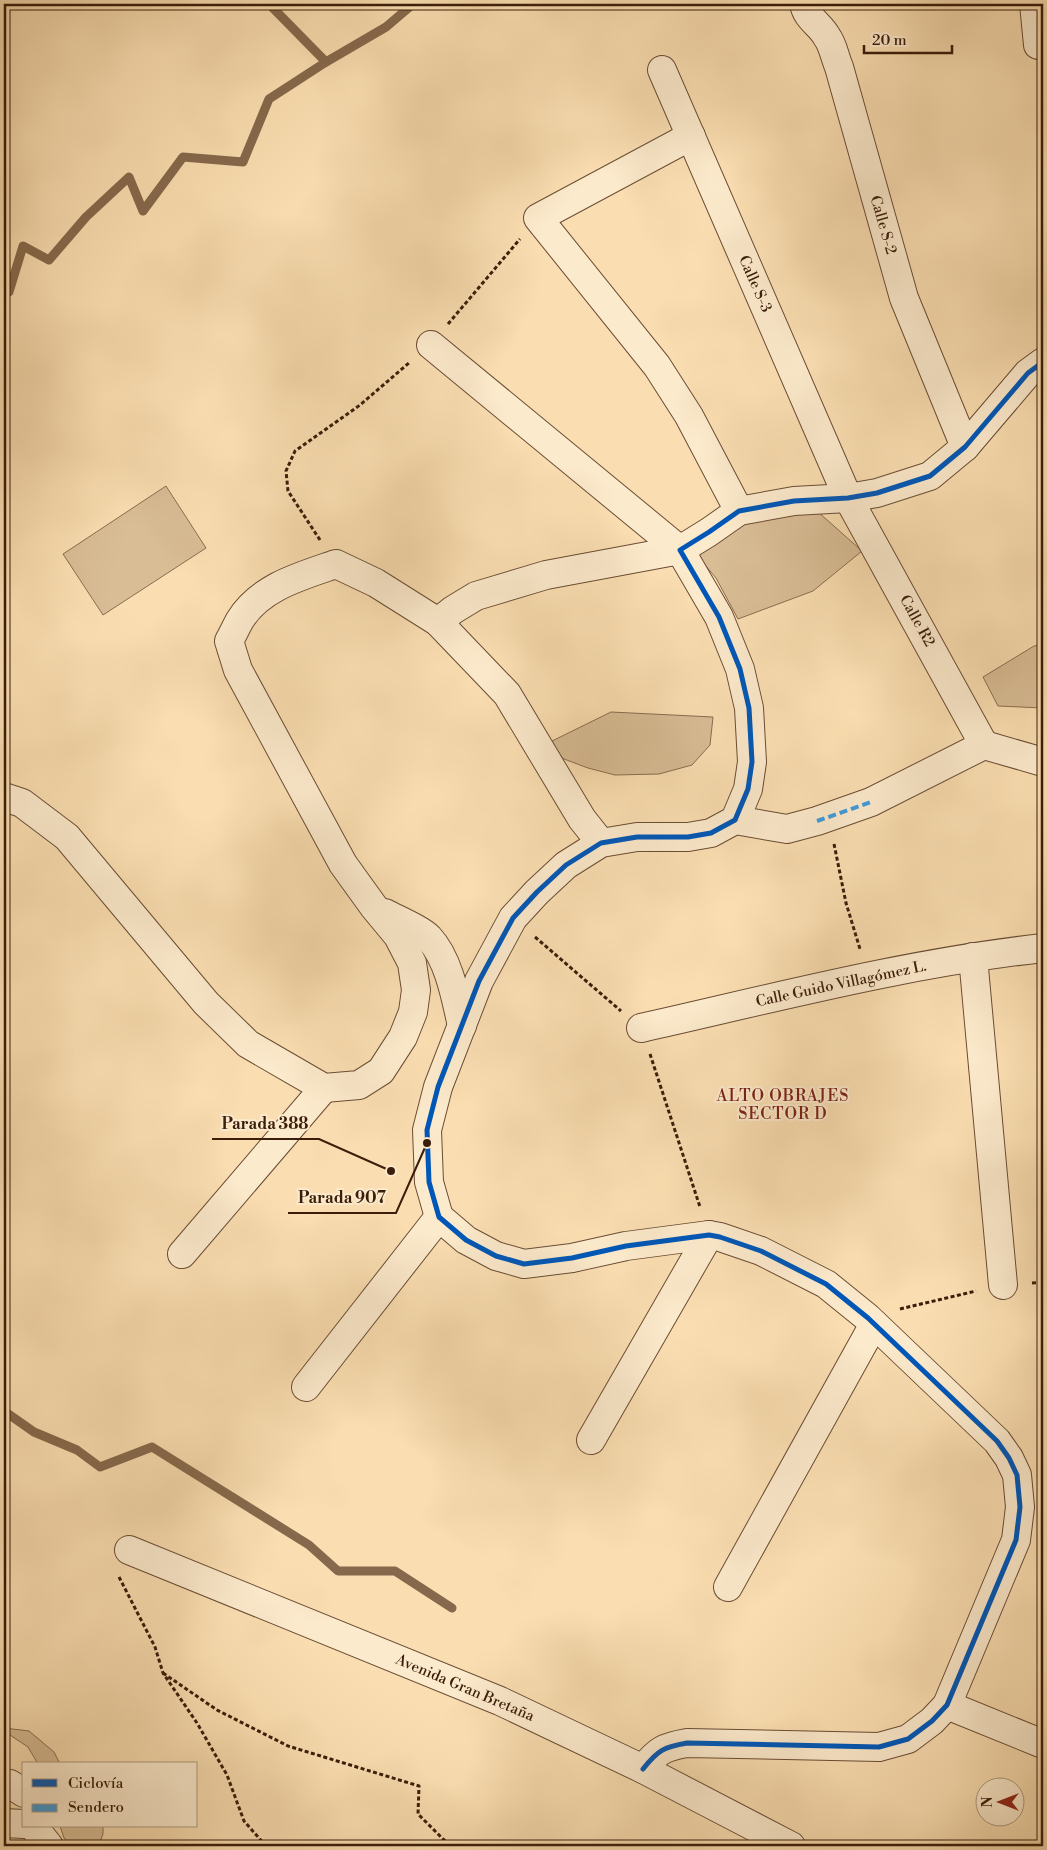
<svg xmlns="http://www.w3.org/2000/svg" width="1047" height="1850" font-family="'Libre Bodoni',serif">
  <rect width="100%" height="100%" fill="#fadeb1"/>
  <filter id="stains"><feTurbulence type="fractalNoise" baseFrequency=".004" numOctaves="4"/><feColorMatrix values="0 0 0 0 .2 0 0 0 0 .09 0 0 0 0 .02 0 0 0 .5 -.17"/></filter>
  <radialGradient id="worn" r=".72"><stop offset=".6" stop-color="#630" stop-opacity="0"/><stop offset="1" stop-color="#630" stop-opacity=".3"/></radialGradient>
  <g fill="#d9bd95" stroke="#8a6d50">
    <polygon points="166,486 206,548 103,615 63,554"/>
    <polygon points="817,511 862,551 813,591 738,619 716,578 695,553 717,526"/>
    <polygon points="1043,645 1043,708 998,706 983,677 1034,646"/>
    <polygon points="611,712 713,717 710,745 692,765 659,774 615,775 588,768 564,759 548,743"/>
    <polygon points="4,1728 29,1731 54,1752 60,1764 38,1764 28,1747 4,1731"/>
    <polygon points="60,1826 103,1826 103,1834 99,1845 72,1846 64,1838"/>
  </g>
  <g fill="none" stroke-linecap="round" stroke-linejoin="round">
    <g stroke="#86694c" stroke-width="9">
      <polyline points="269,4 326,62"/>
      <polyline points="4,295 9,292 23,246 49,260 86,217 129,177 143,211 183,157 243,162 269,99 326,62 386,27 413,4"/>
      <polyline points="4,1411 34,1432 77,1450 100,1467 152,1447 309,1545 338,1571 395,1571 452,1608"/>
    </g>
    <defs>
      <g id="minor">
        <path d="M804,4c3,15 16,20 23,33 6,8 8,21 12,30l65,231 61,149"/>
        <polyline points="1034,4 1038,45"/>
        <polyline points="662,70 848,498 984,745"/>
        <polyline points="691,136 538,218 657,366 689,416 739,511"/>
        <polyline points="431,345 680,550"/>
        <polyline points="438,622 453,610 476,596 546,575 680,550"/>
        <polyline points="984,745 1043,762"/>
        <path d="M4,797l18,6 45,34 139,166 42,41 76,44 35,-3 22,-14 22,-34 10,-25 3,-22 -4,-27 -14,-27 -24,-29 -31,-43 -105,-194 -9,-29c4,-7 7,-14 11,-21 20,-33 61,-44 96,-56l40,19 62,39 69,72 75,125 19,24"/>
        <polyline points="735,820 787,829 817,821 871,802 984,745"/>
        <path d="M385,913c11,6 37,17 44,25 20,21 27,61 33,88"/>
        <polyline points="973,957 1003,1285"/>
        <path d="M641,1028c133,-30 266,-65 402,-80"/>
        <polyline points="182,1254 324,1088"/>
        <polyline points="306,1387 439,1217"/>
        <polyline points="591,1440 709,1235"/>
        <polyline points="129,1550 500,1701 643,1769 791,1846"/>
        <polyline points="728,1587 874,1324"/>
        <polyline points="947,1705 1043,1744"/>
        <path d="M643,1769c15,-19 21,-22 44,-26l192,4 29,-8 24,-18 15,-16 69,-165 4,-33 -3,-32 -8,-17 -12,-17 -129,-123 -42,-34 -65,-33 -41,-14 -11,-2 -83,11 -54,12 -48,6 -28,-8 -30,-16 -27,-23 -10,-35 -2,-52 11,-43 41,-106 34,-63 24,-26 29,-27 35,-22 36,-6h51l23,-4 24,-13 13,-31 4,-27 -3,-54 -9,-39 -21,-52 -39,-67 29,-18 30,-21 55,-10 54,-3 29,-5 53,-17 35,-29 63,-74 15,-11"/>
        <polyline points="4,1784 10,1784 24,1793"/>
        <polyline points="4,1823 24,1824"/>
        <polyline points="33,1826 49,1846"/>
      </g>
    </defs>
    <use href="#minor" stroke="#6a4d34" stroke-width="30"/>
    <g stroke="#3a1d0a" stroke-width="3" stroke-dasharray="4 2.5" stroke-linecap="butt">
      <polyline points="448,324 520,239"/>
      <polyline points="320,540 288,491 286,471 295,451 360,405 410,362"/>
      <polyline points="834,844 846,903 860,949"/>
      <polyline points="535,937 621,1011"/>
      <polyline points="650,1054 700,1207"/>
      <polyline points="1032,1283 1043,1282"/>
      <polyline points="900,1309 976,1291"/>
      <polyline points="119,1577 155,1647 163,1673 197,1723 227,1775 244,1821 266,1846"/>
      <polyline points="163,1673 217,1710 288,1746 419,1786 418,1814 450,1846"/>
    </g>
    <use href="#minor" stroke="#fceacc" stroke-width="28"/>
    <polyline stroke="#3e9bde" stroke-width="4" stroke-dasharray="8 4" stroke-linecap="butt" points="817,821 871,802"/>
    <defs>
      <path id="cycleway" d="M643,1769c15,-19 21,-22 44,-26l192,4 29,-8 24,-18 15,-16 69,-165 4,-33 -3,-32 -8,-17 -12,-17 -129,-123 -42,-34 -65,-33 -41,-14 -11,-2 -83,11 -54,12 -48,6 -28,-8 -30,-16 -27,-23 -10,-35 -2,-52 11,-43 41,-106 34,-63 24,-26 29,-27 35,-22 36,-6h51l23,-4 24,-13 13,-31 4,-27 -3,-54 -9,-39 -21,-52 -39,-67 29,-18 30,-21 55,-10 54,-3 29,-5 53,-17 35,-29 63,-74 15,-11"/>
    </defs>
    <use href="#cycleway" stroke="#fceacc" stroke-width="8"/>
    <use href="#cycleway" stroke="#0057b8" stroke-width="5"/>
  </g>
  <g text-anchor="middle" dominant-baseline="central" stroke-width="4" stroke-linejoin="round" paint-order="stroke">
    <g font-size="15" fill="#3a1d0a" stroke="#fceacc">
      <text transform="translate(883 225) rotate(74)">Calle S-2</text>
      <text transform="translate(755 284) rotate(66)">Calle S-3</text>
      <text transform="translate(917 621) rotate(61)">Calle R2</text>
      <text transform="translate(841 984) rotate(-12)">Calle Guido Villagómez L.</text>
      <text transform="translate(465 1688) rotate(23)">Avenida Gran Bretaña</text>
    </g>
    <g font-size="16" letter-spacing="1" fill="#7a1f14" stroke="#fceacc">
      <text x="783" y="1096">ALTO OBRAJES<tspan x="783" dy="18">SECTOR D</tspan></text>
    </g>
  </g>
  <path fill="none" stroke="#3a1d0a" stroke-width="2" d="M391 1171L319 1139H212M427 1143L396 1213H288"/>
  <g fill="#3a1d0a" stroke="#fceacc" stroke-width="2">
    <circle cx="391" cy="1171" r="5"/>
    <circle cx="427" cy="1143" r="5"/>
  </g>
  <g font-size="16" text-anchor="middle" font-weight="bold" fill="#3a1d0a" stroke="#fceacc" stroke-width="4" stroke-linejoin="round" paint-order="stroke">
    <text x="265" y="1129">Parada 388</text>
    <text x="342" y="1203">Parada 907</text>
  </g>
  <rect width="1047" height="1850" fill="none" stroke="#fadeb1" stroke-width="20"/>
  <rect x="5" y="5" width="1037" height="1840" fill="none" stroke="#3a1d0a" stroke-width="2.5"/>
  <rect x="10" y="10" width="1027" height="1830" fill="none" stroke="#3a1d0a"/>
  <rect x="22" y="1762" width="175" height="65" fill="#fceacc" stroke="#ae987e"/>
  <rect x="32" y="1779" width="25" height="8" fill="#0057b8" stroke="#ae987e"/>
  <text x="68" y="1788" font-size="15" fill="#3a1d0a">Ciclovía</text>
  <rect x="32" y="1804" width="25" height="8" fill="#3e9bde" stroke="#ae987e"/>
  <text x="68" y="1812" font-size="15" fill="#3a1d0a">Sendero</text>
  <g transform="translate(1000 1802) rotate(270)"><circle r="24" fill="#fceacc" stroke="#ae987e"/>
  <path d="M0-4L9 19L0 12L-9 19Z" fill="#8f2418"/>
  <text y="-8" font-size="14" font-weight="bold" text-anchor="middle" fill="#3a1d0a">N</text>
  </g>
  <path d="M864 45v8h88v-8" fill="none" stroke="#3a1d0a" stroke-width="2.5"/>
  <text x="872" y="45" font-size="15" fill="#3a1d0a" stroke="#fceacc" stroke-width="4" paint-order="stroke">20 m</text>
  <rect width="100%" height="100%" filter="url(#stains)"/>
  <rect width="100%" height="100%" fill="url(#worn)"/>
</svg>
